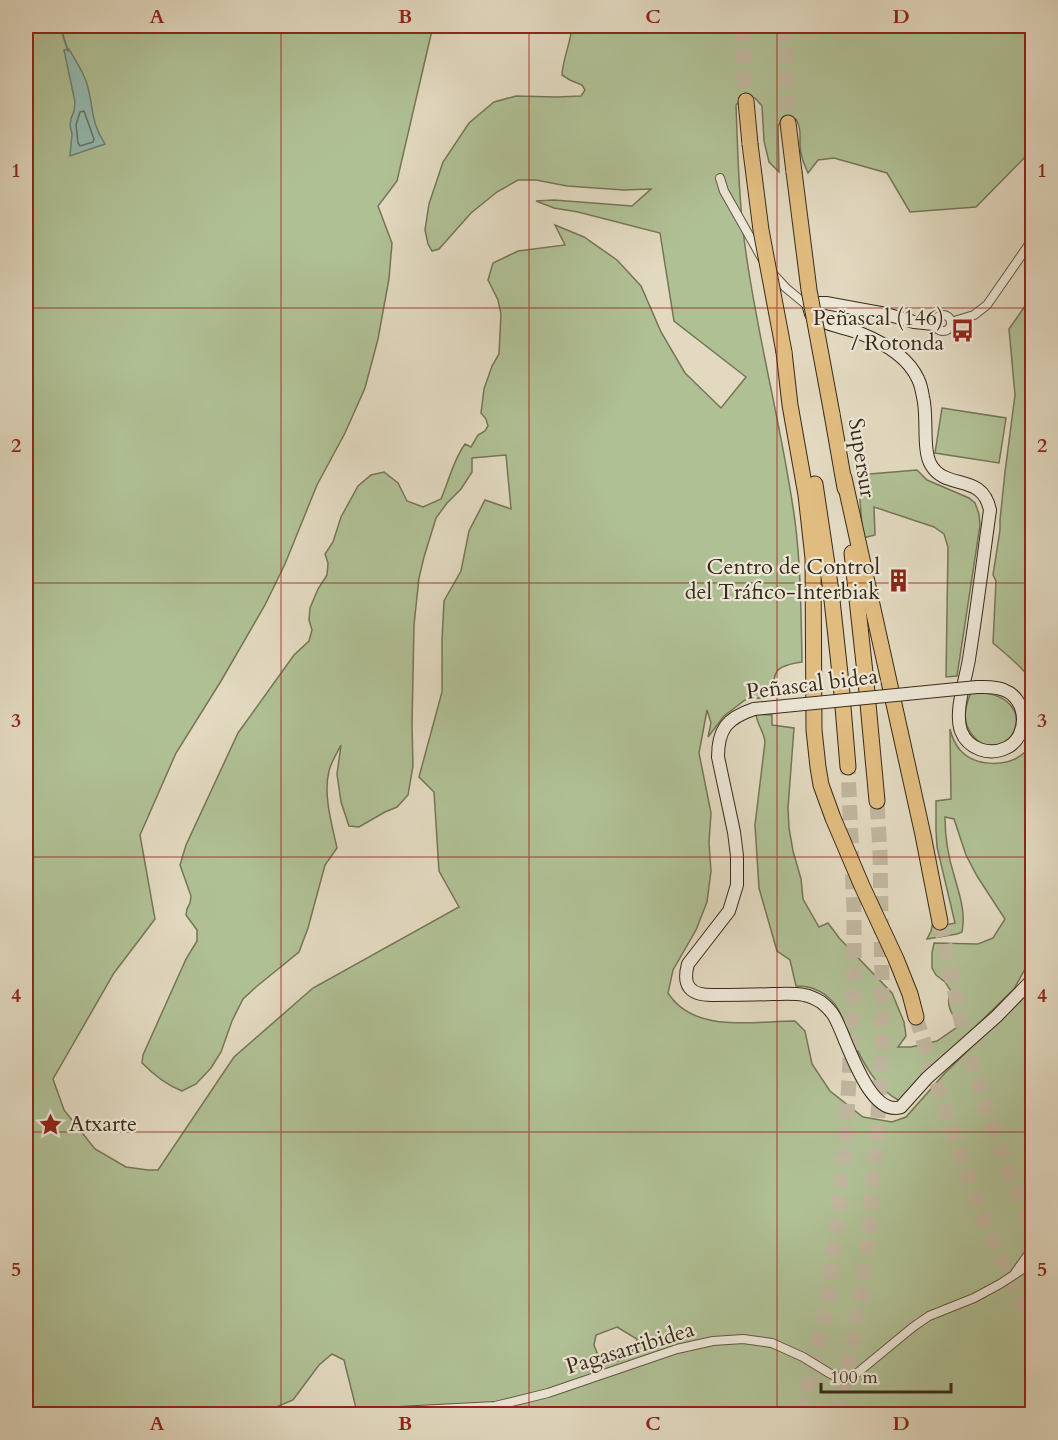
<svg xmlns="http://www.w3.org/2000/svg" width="1058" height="1440" font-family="Cardo,serif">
  <rect width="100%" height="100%" fill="#e2d9c0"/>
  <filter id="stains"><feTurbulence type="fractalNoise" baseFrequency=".00333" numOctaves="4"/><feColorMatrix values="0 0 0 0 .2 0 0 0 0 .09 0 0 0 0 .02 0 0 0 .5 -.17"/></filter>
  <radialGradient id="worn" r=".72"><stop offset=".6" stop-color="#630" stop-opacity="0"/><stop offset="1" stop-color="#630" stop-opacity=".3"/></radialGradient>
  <g fill="#b0c095" stroke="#757557" stroke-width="1.5" fill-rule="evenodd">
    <path d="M26,26h407l-36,155 -19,25 14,37 -3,36 -11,60 -13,49 -20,45 -28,52 -32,79 -20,41 -44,76 -45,72 -36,82 15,84 -41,54 -61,106 11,31 31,39 31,18 22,3h10l76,-113 79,-69 146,-81 -20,-36 -5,-79 -15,-15 23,-85v-52l2,-39 17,-30 8,-40 16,-31 26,9 -5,-54 -34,3v14l-11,17 -14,14 -11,15 -12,39 -5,21 -5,47 -2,100 1,41 -5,29 -11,12 -12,5 -26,15 -10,-1 -8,-24 -4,-28 4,-29c-4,8 -10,17 -12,26 -6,24 3,54 8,77l-12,17 -17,63 -9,24 -43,35 -13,12 -11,22 -11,31 -10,16 -15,16 -14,7c-16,-6 -28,-16 -40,-28l1,-8 43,-96 11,-18v-11l-11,-15 1,-6 3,-6 1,-7 -11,-31 6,-20 52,-112 56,-78 15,-14 3,-11 -3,-10 1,-12 8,-19 9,-14 1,-12 -3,-9 8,-12 8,-25 17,-31 13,-11 13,-3 14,11 9,18 16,6 18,-8c8,-18 12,-39 24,-55l6,3 7,-12 7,-4 3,-5 -2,-7 -5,-6 3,-24 8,-23 7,-12 2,-40 -3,-14 -10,-20 5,-17 25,-12 47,-6 -10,-20 29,12 33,23 24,26 20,46 24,41 36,35 25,-31 -72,-56 -14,-88 -82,-21 -24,-4 -18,-7 18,-1 78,6 19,-17 -27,1 -57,-4 -31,-6h-18l-21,12 -26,21 -32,36 -7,2 -4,-7 -3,-14 4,-26 14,-42 26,-39 25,-21 22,-6 41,1 24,-1 4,-6 -3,-5 -12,-5 -8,-5c1,-17 9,-33 10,-49h460v124l-56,57 -66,5 -23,-39 -53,-15 -16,2 -10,13c-4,-9 -8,-18 -8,-29 0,-10 1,-16 -4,-25l-9,-1 -5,2 -4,6 1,46 -10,-10 -5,-21 -2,-35 -7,-8h-12l-7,7c2,52 3,104 11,155 13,88 36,173 48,261 6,47 6,94 7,141 -28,4 -29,9 -28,34l-29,4 -21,16 -16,21 3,-14 -4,-13 -8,43 12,60 -2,30 2,28 -4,31 -11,28 -23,40 -5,23c26,41 86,28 127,28l10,10 7,33 18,27 33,26 29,5 14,-5 39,-44 87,-85v426h-722l46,-6 -12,-48 -12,-6 -13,11 -26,35 -17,7 4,7h-254zM617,1327l20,12 -6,14 -14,8 -16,2 -7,-18 2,-10z"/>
    <path d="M1032,296v418c-3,-12 0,-27 -5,-38 -3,-8 -26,-26 -34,-33l3,-62 -3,-6 7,-45v-10l5,-48 10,-77 -6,-66z"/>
    <polygon points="942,408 1006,418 999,463 935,453"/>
    <polygon points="917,470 927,480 969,498 975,503 979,514 980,525 957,676 946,677 948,547 944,534 934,527 874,507 875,535 863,538 858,475"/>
    <path d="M971,692c80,0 36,84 2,44 -12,-14 -8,-29 -2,-44z"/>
    <path d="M756,714l16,1v10l22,3 -6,80 1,20 4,23 8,28 2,20 16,28 9,-4 12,16 52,54 12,29 2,14 -8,11h13l26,-6 23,-16c-9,-11 -15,-21 -9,-34l-6,-9 -9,-7 -4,-7v-15l2,-10 44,1 15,-6 12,-19 -28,-43 -11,-21 -12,-36 -9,-2c0,19 3,39 9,58 5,19 12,36 8,57l-5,2 -30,5 4,-8 3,-14 2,10 19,-4 -18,-76 -1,-17v-29l15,-2 -1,-70c2,8 4,14 10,21 15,17 48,18 65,2 3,-3 5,-8 7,-12v216l-18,33 -40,39 -40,36 -34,37c-27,-13 -41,-48 -54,-74 -4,-10 -8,-21 -16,-28 -9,-9 -22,-13 -34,-13l-6,-26 -13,-9 -18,-63 -4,-63 10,-83c-1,-11 -8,-17 -9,-28z"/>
  </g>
  <path fill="#95bab0" stroke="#718074" stroke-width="1.5" d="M69,49c6,11 14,22 18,35 7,24 3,37 18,60l-35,12 2,-22 -2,-9 1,-6 3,-8 1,-9 -11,-52z"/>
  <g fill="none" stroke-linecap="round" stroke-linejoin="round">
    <polygon stroke="#687264" stroke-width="1.5" points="84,111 94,139 93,142 80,146 78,143 76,125 80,112"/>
    <polyline stroke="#718074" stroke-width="2" points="60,26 68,51"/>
    <g stroke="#c0b69f" stroke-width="15" stroke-dasharray="15 8" stroke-linecap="butt">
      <polyline points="743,26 746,101"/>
      <polyline points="785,26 788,123"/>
      <path d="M940,922c11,50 20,102 35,151 16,53 36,104 57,154"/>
      <path d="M916,1017c32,102 64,209 116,303"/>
      <polyline points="802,1414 825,1314 834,1252 846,1134 854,988 854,911 848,767"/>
      <polyline points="839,1414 858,1315 868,1241 877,1133 882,1045 882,985 880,853 877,801"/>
    </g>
    <defs>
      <g id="street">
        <polyline points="720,178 724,191 763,260"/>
        <polyline points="772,273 786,288 809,307"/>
        <circle cx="943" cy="323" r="8"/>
        <polyline points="951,322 974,315 987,305 1032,240"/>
        <polyline points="1015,1273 1032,1249"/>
        <polyline points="341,1414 495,1406 548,1393 677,1349 713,1341 743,1339 772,1343 803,1357 829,1373 842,1379 846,1379 856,1374 913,1327 929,1316 974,1298 1000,1284 1032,1263"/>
      </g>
      <g id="secondary">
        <path d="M934,324l-20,-2 -28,-8 -60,-11h-12l-5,4 2,7c19,14 32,12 51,20 22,9 46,23 56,45 3,6 4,12 5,18 5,19 -1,53 8,68 15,26 51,7 59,45 -7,50 -13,99 -21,149 -3,20 -15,52 -8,72 7,18 28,25 45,17 24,-11 22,-49 -2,-58 -9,-4 -18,-3 -27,-3"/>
        <path d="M754,709c-27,9 -36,20 -36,48l16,75 3,24v29l-8,26 -41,53c-6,22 2,31 24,31 20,0 40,0 60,-1 10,0 22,-1 32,1 6,1 12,4 17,7 5,4 10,9 13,14 12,20 34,102 67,91l26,-29 70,-62 35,-36"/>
      </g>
      <g id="highway">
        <polyline points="746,101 750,144"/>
        <polyline points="788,123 794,172"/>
        <polyline points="784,352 790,405 806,495 813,558 814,730 818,767 821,785 833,818 862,886 896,959 910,994 916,1017"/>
        <polyline points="832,414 845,488"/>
        <polyline points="844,478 923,835 940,922"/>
        <polyline points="815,484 831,591 841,683 848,767"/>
        <polyline points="852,553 866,682 877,801"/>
      </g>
    </defs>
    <use href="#street" stroke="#645643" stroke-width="10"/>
    <use href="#secondary" stroke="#3a2a19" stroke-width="14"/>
    <use href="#highway" stroke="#3a2a19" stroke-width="17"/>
    <use href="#street" stroke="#ece6d6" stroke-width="8"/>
    <use href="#secondary" stroke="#ece6d6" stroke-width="12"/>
    <use href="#highway" stroke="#e1bc80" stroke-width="15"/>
    <defs>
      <polyline id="secondary-bridge" points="754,709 977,687"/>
      <g id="highway-bridge">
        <polyline points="750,144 761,230 784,352"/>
        <polyline points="794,172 809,290 832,414"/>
      </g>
    </defs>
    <use href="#secondary-bridge" stroke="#3a2a19" stroke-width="14" stroke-linecap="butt"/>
    <use href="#highway-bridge" stroke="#3a2a19" stroke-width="17" stroke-linecap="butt"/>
    <use href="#secondary-bridge" stroke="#ece6d6" stroke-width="12"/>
    <use href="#highway-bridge" stroke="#e1bc80" stroke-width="15"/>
  </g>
  <path fill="none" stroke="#8f2418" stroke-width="1.5" stroke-opacity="0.55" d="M281,26v1388M529,26v1388M777,26v1388M26,308h1006M26,583h1006M26,857h1006M26,1132h1006"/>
  <defs>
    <symbol id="bus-bare" viewBox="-9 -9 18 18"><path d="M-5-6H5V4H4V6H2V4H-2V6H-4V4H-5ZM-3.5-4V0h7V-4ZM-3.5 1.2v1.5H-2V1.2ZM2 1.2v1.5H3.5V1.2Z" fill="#8f2418" stroke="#ece6d6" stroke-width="2.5" paint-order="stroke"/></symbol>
    <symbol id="building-bare" viewBox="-9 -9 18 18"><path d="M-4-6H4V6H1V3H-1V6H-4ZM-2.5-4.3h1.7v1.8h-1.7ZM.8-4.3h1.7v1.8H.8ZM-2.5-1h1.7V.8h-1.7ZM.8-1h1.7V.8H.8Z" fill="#8f2418" stroke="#ece6d6" stroke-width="2.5" paint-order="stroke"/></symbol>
    <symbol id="sight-bare" viewBox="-9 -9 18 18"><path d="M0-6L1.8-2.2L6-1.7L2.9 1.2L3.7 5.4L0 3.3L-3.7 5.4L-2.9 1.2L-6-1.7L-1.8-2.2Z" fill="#8f2418" stroke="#ece6d6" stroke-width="2.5" paint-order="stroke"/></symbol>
  </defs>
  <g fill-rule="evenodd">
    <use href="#bus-bare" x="946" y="314" width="33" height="33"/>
    <use href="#building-bare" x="882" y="564" width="33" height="33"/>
    <use href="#sight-bare" x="34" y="1108" width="33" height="33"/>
  </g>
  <g text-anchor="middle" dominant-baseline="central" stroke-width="4.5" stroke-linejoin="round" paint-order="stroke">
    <g font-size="22" fill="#3a2a19" stroke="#ece6d6" text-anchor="end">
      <text x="944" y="318">Peñascal (146)<tspan x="944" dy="25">/ Rotonda</tspan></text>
      <text x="880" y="567">Centro de Control<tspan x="880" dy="25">del Tráfico-Interbiak</tspan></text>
      <text x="69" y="1124" text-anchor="start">Atxarte</text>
    </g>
    <g font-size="22" fill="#3a2a19" stroke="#ece6d6">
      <text transform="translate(862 458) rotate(81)">Supersur</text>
      <text transform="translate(812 684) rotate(-7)">Peñascal bidea</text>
      <text transform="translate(630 1348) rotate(-17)">Pagasarribidea</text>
    </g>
  </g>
  <rect width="1058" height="1440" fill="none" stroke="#e2d9c0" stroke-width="66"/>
  <path d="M821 1383v9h130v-9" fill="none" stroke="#3a2a19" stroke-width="3"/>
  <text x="830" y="1383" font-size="18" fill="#3a2a19" stroke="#ece6d6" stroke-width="4.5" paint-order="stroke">100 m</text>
  <rect x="33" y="33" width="992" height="1374" fill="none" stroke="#8f2418" stroke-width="2"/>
  <g font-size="20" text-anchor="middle" font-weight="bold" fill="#8f2418">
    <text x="157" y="23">A</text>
    <text x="405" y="23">B</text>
    <text x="653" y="23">C</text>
    <text x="901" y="23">D</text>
    <text x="16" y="177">1</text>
    <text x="1042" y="177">1</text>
    <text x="16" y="452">2</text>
    <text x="1042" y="452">2</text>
    <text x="16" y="727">3</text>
    <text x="1042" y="727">3</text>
    <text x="16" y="1002">4</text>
    <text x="1042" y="1002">4</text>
    <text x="16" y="1276">5</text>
    <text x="1042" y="1276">5</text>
    <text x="157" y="1430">A</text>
    <text x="405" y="1430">B</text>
    <text x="653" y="1430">C</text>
    <text x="901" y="1430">D</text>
  </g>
  <rect width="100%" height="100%" filter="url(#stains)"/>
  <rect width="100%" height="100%" fill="url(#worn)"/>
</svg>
